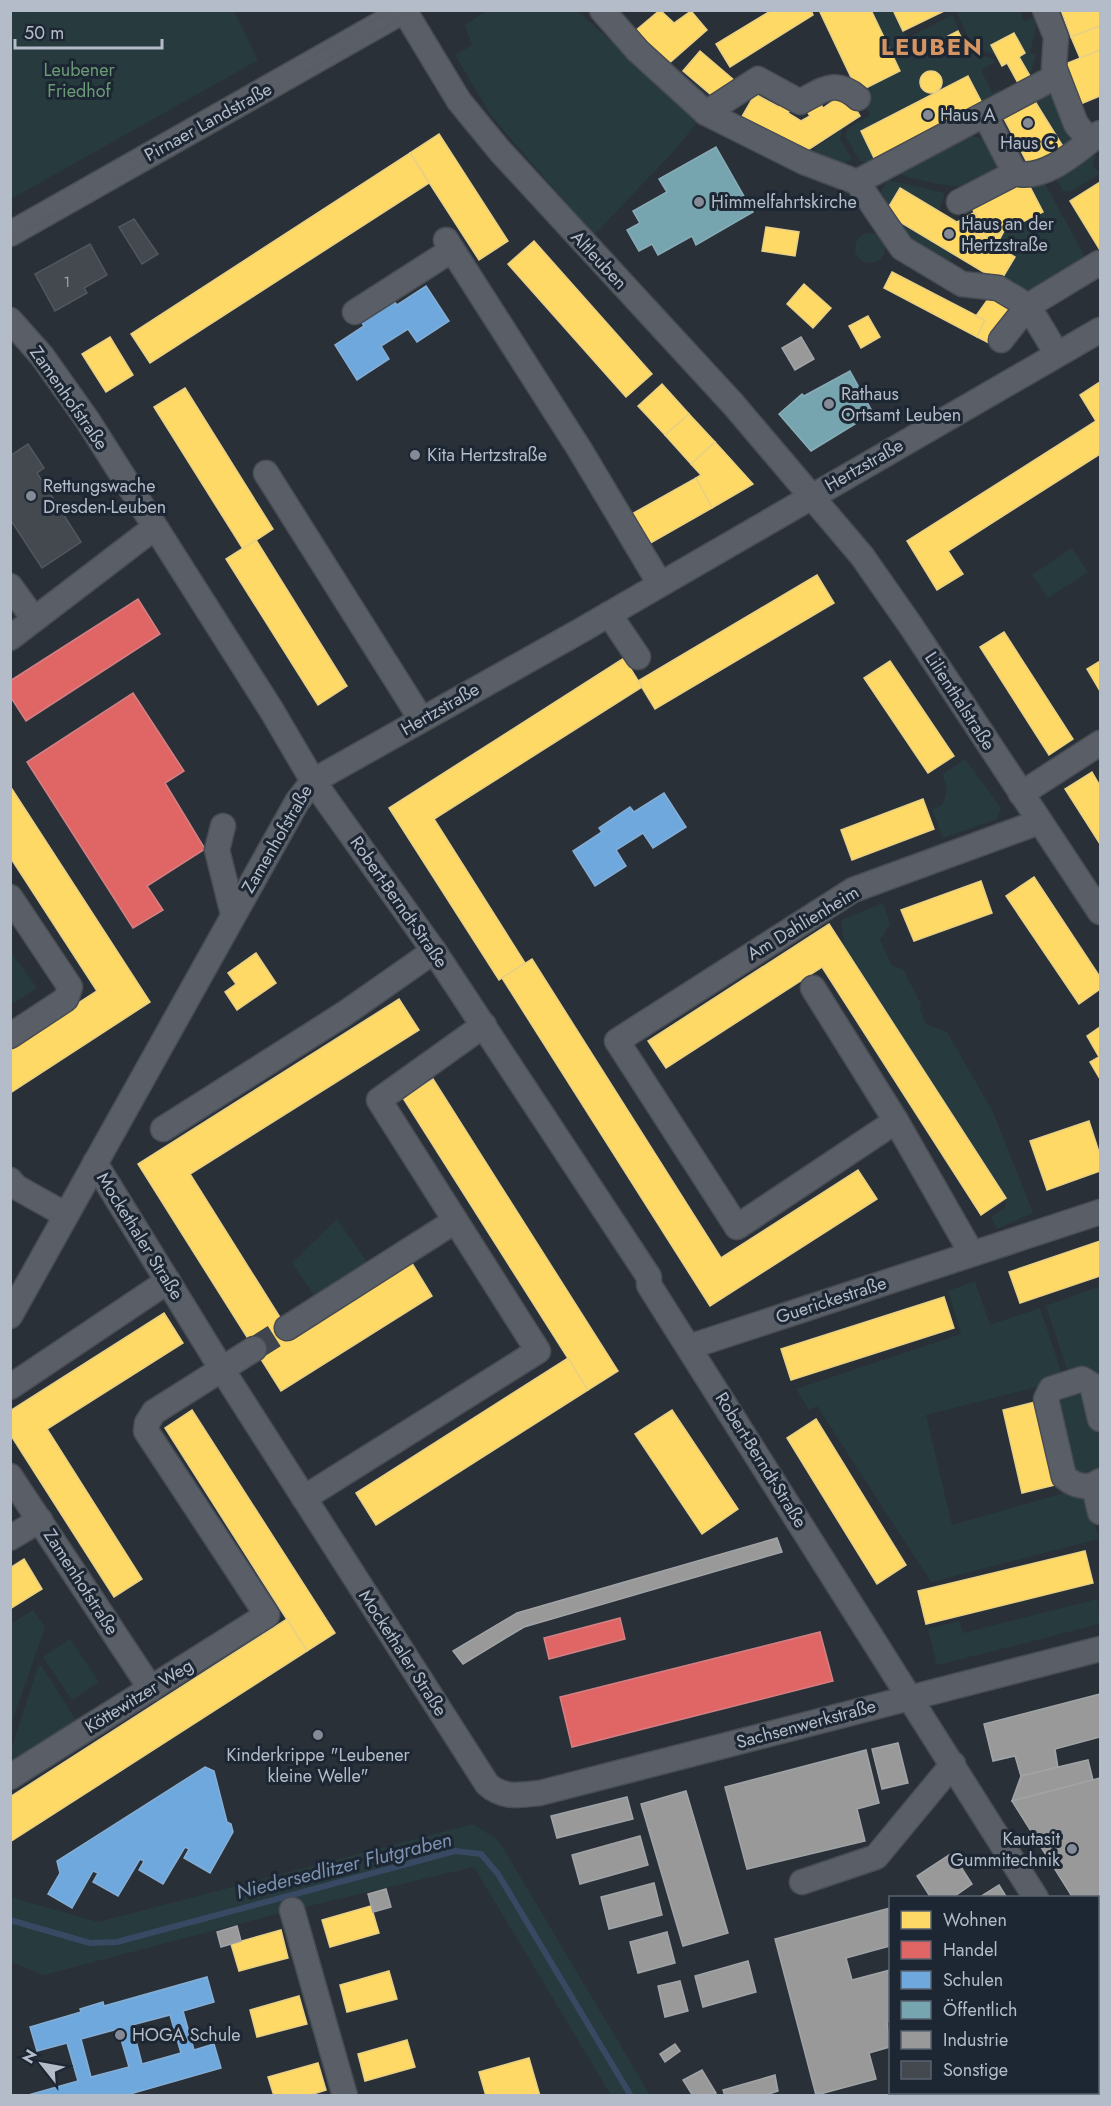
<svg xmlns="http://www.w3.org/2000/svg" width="1111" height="2106" font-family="Jost,sans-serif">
  <rect width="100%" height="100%" fill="#2a3038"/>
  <g fill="#273a3e">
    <polygon points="11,10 234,11 258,60 11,199"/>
    <polygon points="962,10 1020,11 1024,22 1040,15 1043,23 1037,23 1030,53 1036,55 1030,76 1019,57 1025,53 1014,33 991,45 997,55 973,48 957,13"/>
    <polygon points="486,11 577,11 700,118 677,148 594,235 492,117 455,55 472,45 465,25"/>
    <path d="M871,11h22l14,27 45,-23 17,36 24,8 2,3 -14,8 11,23 8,-4 2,4 -19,12 -15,-29 -27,14 -3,-16 -12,-2c-12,11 0,16 8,21l-73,38 14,29 -7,3 -8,-2 -14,-24 1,-8 23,-14 -12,-23z"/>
    <polygon points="1054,90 1076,142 1067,153 1031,95"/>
    <polygon points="842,130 840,139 852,159 837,167 806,154"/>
    <path d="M970,135l18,6 12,26c-18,33 -68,15 -96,9l-5,-3z"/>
    <polygon points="1091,150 1095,155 1093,166 1100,174 1069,192 1063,191 1054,175"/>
    <path d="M1040,174l43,79 1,7 -58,34 -26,-12c-6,-52 -2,-48 43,-70l-16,-31z"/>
    <polygon points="888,180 945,193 939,211 900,188 885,213 875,201"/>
    <polygon points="902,223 954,254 946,267 911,247"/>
    <circle cx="870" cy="248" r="15"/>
    <polygon points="1072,548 1088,572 1048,598 1032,575"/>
    <polygon points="965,759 1001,808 997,819 943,838 932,810 942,805 947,791 943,774"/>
    <polygon points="883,903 890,924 880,940 892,966 903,969 921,1004 920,1009 926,1024 947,1032 993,1112 1033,1213 997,1229 991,1217 1005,1208 1006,1198 845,948 841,920"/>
    <polygon points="10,951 37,988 11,1005 10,1005"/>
    <polygon points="337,1219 367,1262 314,1295 292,1263"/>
    <polygon points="975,1281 990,1325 1040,1308 1064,1380 926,1415 952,1525 1064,1493 1086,1494 1099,1539 931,1582 817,1406 809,1410 796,1389 961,1334 948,1291"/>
    <polygon points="1100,1286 1100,1381 1070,1378 1046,1306"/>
    <polygon points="1080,1389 1089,1393 1100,1441 1100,1473 1079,1477 1071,1470 1054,1407 1059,1395"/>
    <polygon points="1097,1599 1100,1624 937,1665 928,1629 959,1621 963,1633"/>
    <polygon points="33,1610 45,1627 11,1725 11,1624"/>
    <polygon points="70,1639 99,1682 72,1700 43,1657"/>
    <polygon points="41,1665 80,1727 11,1772 11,1749 38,1667"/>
    <polygon points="473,1824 499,1841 650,2095 611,2095 474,1867 292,1910 44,1975 11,1962 10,1897 98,1922"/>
  </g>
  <g fill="#ffd966" stroke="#e8d084" stroke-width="1.5">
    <polygon points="660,10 674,23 691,11 707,30 666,66 635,31"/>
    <polygon points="772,10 811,10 813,15 730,67 716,44"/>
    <polygon points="819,10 871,10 900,71 858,92"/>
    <polygon points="893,10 946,10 903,31"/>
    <polygon points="1061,10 1100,10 1100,26 1071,37"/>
    <polygon points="1100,26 1100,50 1080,58 1071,37"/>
    <polygon points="958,31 962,39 953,44 948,36"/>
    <polygon points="1014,33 1025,53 1019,57 1030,76 1018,83 1007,63 1002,66 991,45"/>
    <polygon points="1100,50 1100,96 1078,105 1063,65"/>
    <polygon points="700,51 734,80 717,100 683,71"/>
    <circle cx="931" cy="82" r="11"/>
    <polygon points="968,76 983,105 875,160 861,131"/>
    <polygon points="846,92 860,116 800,155 740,120 755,94 779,107 782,101 792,107 788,113 801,121 810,116 805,108 818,99 823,108"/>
    <polygon points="1031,95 1067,153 1031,170 1000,111"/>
    <polygon points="439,134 508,241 479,260 410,153"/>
    <polygon points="410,153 429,183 150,363 131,334"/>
    <polygon points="1027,181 1043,212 988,239 972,208"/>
    <polygon points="1100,182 1100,255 1100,250 1070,201"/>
    <polygon points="900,188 1015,257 1000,282 885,213"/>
    <polygon points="975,212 988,239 1004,231 996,246 957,222"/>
    <polygon points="766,227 799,232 795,256 762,251"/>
    <polygon points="534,241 652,374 626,397 508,264"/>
    <polygon points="892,272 985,320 977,337 884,288"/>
    <polygon points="804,284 831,308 813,328 787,304"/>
    <polygon points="993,292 1018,310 991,344 977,337 985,320 976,316"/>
    <polygon points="868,316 880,337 861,348 849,326"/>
    <polygon points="110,337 133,375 106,392 82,354"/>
    <polygon points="1100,382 1100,454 948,551 963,574 937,590 907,541 1096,421 1080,395"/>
    <polygon points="662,384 689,414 665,435 638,406"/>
    <polygon points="185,388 273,529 243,549 154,407"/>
    <polygon points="689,414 715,442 691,464 665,435"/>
    <polygon points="715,442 753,484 712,508 696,478 701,475 691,464"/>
    <polygon points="696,478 712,508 647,545 630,515"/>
    <polygon points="256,540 347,686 318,705 226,559"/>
    <polygon points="817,575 834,603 655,709 638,681"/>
    <polygon points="1004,632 1073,739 1049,755 980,647"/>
    <polygon points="624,658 642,687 434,819 525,963 499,980 389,808"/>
    <polygon points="890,661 954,756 928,773 864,678"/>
    <polygon points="1100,661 1100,691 1087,669"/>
    <polygon points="1092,772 1100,786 1100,844 1065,789"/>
    <polygon points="10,786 150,1002 10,1093 10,1047 97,991 10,857"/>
    <polygon points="923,799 934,829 852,860 841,830"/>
    <polygon points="1034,877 1100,977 1100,989 1079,1004 1006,896"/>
    <polygon points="981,881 992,913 914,941 901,910"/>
    <polygon points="829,924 1006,1198 981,1215 822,967 666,1068 648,1041"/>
    <polygon points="256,953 276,983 237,1010 225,992 236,984 228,973"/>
    <polygon points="532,959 721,1258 858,1170 877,1199 710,1306 502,978"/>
    <polygon points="399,999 419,1030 190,1174 291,1335 410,1260 432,1296 281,1391 138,1164"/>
    <polygon points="1100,1027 1100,1079 1090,1062 1099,1057 1087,1036"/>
    <polygon points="433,1079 618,1371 588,1390 403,1098"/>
    <polygon points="1089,1121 1100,1155 1100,1171 1047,1190 1030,1141"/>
    <polygon points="1100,1241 1100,1276 1020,1303 1009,1272"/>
    <polygon points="944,1297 954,1328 791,1380 781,1349"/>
    <polygon points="164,1313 183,1343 47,1429 142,1579 114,1597 10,1434 10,1411"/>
    <polygon points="568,1358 588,1390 376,1525 356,1493"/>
    <polygon points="1039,1401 1059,1484 1022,1493 1003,1410"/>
    <polygon points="192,1410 335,1633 307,1651 165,1428"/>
    <polygon points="672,1410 738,1509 702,1534 635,1434"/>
    <polygon points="816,1419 906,1565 877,1584 787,1438"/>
    <polygon points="1085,1551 1093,1583 926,1624 918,1591"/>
    <polygon points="24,1559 42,1589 10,1609 10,1568"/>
    <polygon points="287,1619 307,1651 10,1842 10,1797"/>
    <polygon points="371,1906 379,1933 330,1947 322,1920"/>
    <polygon points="281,1930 288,1958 239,1971 231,1944"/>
    <polygon points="389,1971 397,1999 347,2012 340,1985"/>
    <polygon points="299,1996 307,2024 257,2037 250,2010"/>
    <polygon points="407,2040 415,2067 365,2081 358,2054"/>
    <polygon points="529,2058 540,2096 486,2096 479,2072"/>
    <polygon points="318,2063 326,2090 307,2096 274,2096 268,2077"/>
  </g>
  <g fill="#e06666" stroke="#d38084" stroke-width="1.5">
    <polygon points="138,599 160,634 26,721 10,696 10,681"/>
    <polygon points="133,693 184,771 165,783 205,849 147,886 163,910 133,928 27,762"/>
    <polygon points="620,1618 625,1639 549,1659 544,1638"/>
    <polygon points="820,1632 833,1681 572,1747 560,1697"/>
  </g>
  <g fill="#6fa8dc" stroke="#84aed6" stroke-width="1.5" fill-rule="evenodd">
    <polygon points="426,286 449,321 417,342 408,329 381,346 389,359 357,380 335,345 364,326 361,321 393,300 397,305"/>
    <polygon points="664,793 686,827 653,848 643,833 616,850 626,866 595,886 573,851 602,832 599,828 630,807 634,812"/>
    <polygon points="205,1767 214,1771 227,1822 231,1824 233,1832 210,1873 184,1858 189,1849 185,1847 163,1884 139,1870 144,1861 140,1859 118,1896 93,1882 98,1873 93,1871 72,1908 48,1894 60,1873 57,1861"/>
    <path d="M207,1977l7,25 -31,9 11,39 20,-6 7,24 -98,28h-98l53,-15 -11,-38 -30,8 -7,-24 51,-15 -1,-3 23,-7 1,4zM170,2015l11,38 -39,11 -10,-39zM118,2029l11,38 -38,10 -10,-38z"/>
  </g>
  <g fill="#76a5af" stroke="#89acb7" stroke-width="1.5">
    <polygon points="716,147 753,212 696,245 692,236 658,255 652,244 639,251 627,230 640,223 633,211 667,192 659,179"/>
    <polygon points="850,371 873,413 811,451 779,414 802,394 804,396"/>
  </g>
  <g fill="#999" stroke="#a1a4a7" stroke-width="1.5">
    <polygon points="801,337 814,359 795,370 782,348"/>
    <polygon points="777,1538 782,1552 524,1627 463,1664 453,1651 517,1613"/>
    <polygon points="1100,1694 1100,1737 1055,1749 1058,1768 1021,1776 1015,1756 993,1761 984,1724"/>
    <polygon points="898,1743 908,1783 882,1789 872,1749"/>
    <polygon points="866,1750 879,1803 857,1809 865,1841 747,1869 725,1787"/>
    <polygon points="1088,1760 1093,1780 1012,1801 1021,1776"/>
    <polygon points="1100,1778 1100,1940 1098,1936 1098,1898 1073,1898 1012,1801"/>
    <polygon points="686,1791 728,1933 683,1946 641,1804"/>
    <polygon points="627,1797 633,1819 557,1838 551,1816"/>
    <polygon points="640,1836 648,1865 580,1884 572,1855"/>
    <polygon points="952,1853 972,1884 952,1898 931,1898 917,1876"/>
    <polygon points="654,1883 662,1915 609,1929 601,1897"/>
    <polygon points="999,1885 1007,1898 981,1898 980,1897"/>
    <polygon points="386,1889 391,1907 373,1912 368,1894"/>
    <polygon points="890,1908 890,1946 846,1958 852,1980 890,1970 890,2021 887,2022 890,2047 869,2053 876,2079 816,2095 775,1939"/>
    <polygon points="237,1926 241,1941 221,1947 217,1932"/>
    <polygon points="667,1932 675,1963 638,1973 630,1942"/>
    <polygon points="748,1961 756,1992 703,2007 695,1976"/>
    <polygon points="680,1981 688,2011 665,2017 658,1986"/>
    <polygon points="675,2044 680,2051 665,2062 660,2054"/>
    <polygon points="702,2070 716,2093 712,2096 693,2096 683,2080"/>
    <polygon points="775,2075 778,2091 763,2096 725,2096 723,2090"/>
  </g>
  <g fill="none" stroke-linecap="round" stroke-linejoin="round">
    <polyline stroke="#384963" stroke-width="6" points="10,1920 90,1943 117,1942 455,1851 481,1854 498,1874 631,2096"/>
  </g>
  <g fill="#444950" stroke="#52575f" stroke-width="1.5">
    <polygon points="134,219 158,254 142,264 119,227"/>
    <polygon points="90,244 107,275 84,288 87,293 55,311 35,274"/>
    <polygon points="28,444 44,468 37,473 81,542 42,568 10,519 10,456"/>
  </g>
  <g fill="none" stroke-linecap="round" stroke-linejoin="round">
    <polyline stroke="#3f454e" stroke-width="24" stroke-dasharray="24 12" stroke-linecap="butt" points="254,1349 287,1328"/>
    <defs>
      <g id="minor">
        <polyline points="404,10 459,101 500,151 733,404 862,556 911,626 1100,912"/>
        <polyline points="602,10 638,51 706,113 804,162 857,182 902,248 962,284 998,288 1028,306 1057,354"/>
        <polyline points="1045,10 1056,37 1054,67 1076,124 1090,141"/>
        <path d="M706,113l52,-34 42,23c23,-12 35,-24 58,-4"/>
        <polyline points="985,115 1015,173"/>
        <polyline points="857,182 1057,76"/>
        <path d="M959,202l56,-29c29,9 63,-23 85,-40"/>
        <polyline points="10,234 405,10"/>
        <polyline points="446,240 580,450 660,584"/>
        <polyline points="355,312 452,250"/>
        <polyline points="10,320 42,356 88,421 272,711 313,781 434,951 649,1277 649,1285 1036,1898"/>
        <polyline points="1001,340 1028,306 1099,263 1100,266"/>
        <polyline points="266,473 421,719"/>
        <polyline points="10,586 34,619"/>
        <polyline points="609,614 638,657"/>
        <polyline points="10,638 154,528"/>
        <polyline points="1021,794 1100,743"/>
        <polyline points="223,826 217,850 233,914"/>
        <polyline points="10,897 70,987 66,999 10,1036"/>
        <polyline points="813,988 896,1121 972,1254"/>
        <polyline points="896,1121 737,1227 617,1041 853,890 1039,822"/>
        <polyline points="163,1129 344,1014 434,951"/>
        <path d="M95,1163l128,208 264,413c16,15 33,11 53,9l560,-144"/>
        <polyline points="10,1180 16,1187 66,1215"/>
        <polyline points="10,1316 297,802 313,781 580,631 1100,330"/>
        <polyline points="287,1328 455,1221"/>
        <polyline points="689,1347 1100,1212"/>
        <polyline points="10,1387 168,1281"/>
        <path d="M1100,1419l-8,-34 -10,-6 -31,10 -5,10 18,78c11,9 25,13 36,4"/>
        <polyline points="10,1476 151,1689"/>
        <polyline points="1094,1486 1100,1512"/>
        <polyline points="304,1498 538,1351 379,1100 484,1025"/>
        <polyline points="10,1538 40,1520"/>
        <polyline points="10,1777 267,1615 146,1431 147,1423 154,1412 254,1349"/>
        <polyline points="802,1882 876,1857 953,1764"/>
        <polyline points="292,1910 345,2096"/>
        <polyline points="1098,1995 1100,2000"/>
        <polyline points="1098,2067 1100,2066"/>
        <polyline points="992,2096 1003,2092"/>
      </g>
    </defs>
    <use href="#minor" stroke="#484c53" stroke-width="27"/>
    <use href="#minor" stroke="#5a5e66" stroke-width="24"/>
    <g stroke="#595d64" stroke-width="1.5">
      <polyline points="121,166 392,10"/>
      <polyline points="10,239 416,10"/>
    </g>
  </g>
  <g fill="#848b96" stroke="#1d2633" stroke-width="2">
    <circle cx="928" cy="115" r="6"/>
    <circle cx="1028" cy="123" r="6"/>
    <circle cx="699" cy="202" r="6"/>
    <circle cx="949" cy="234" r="6"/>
    <circle cx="829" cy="404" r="6"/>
    <circle cx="415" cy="455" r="6"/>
    <circle cx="31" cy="496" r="6"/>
    <circle cx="318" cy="1735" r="6"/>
    <circle cx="1072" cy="1849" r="6"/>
    <circle cx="120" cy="2035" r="6"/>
  </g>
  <g text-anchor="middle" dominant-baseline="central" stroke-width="6" stroke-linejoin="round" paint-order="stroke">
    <g font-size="15" fill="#989fab">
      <text x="67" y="282">1</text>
    </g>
    <g font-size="18" fill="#6b9a76" stroke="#1d2633">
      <text x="79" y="70">Leubener<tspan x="79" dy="21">Friedhof</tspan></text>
    </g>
    <g font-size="18" fill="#b4bcc9" stroke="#1d2633" text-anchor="start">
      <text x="940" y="115">Haus A</text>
      <text x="1028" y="143" text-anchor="middle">Haus C</text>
      <text x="711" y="202">Himmelfahrtskirche</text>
      <text x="961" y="224">Haus an der<tspan x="961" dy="21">Hertzstraße</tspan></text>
      <text x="841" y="394">Rathaus<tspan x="841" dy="21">Ortsamt Leuben</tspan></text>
      <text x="427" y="455">Kita Hertzstraße</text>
      <text x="43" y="486">Rettungswache<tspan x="43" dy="21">Dresden-Leuben</tspan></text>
      <text x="318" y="1755" text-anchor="middle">Kinderkrippe "Leubener<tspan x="318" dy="21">kleine Welle"</tspan></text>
      <text x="1060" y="1839" text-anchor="end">Kautasit<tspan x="1060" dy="21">Gummitechnik</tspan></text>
      <text x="132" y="2035">HOGA Schule</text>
    </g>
    <g font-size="18" fill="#b4bcc9" stroke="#1d2633">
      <text transform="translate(208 122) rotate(-29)">Pirnaer Landstraße</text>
      <text transform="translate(599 260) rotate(47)">Altleuben</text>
      <text transform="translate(69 398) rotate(55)">Zamenhofstraße</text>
      <text transform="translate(864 465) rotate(-30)">Hertzstraße</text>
      <text transform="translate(960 701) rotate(57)">Lilienthalstraße</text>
      <text transform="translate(440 709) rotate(-30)">Hertzstraße</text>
      <text transform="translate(277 839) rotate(-60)">Zamenhofstraße</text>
      <text transform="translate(399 902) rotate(55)">Robert-Berndt-Straße</text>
      <text transform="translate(803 923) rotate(-31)">Am Dahlienheim</text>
      <text transform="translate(140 1236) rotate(58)">Mockethaler Straße</text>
      <text transform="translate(831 1300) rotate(-18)">Guerickestraße</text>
      <text transform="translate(761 1460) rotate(58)">Robert-Berndt-Straße</text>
      <text transform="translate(81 1582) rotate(57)">Zamenhofstraße</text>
      <text transform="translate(403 1653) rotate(57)">Mockethaler Straße</text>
      <text transform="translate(139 1696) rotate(-32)">Köttewitzer Weg</text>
      <text transform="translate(806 1724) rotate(-15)">Sachsenwerkstraße</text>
    </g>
    <g font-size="20" font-style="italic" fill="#7c92b1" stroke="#1d2633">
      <text transform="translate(344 1866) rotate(-14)">Niedersedlitzer Flutgraben</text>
    </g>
    <g font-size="24" font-weight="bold" letter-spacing="1.5" fill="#d59563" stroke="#1d2633">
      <text x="932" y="46">LEUBEN</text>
    </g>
  </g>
  <rect width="1111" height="2106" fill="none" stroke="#b4bcc9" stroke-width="24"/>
  <rect x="889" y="1896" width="210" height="198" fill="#1d2633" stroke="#59626f" stroke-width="1.5"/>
  <rect x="901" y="1911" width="30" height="18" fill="#ffd966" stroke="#59626f" stroke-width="1.5"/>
  <text x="943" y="1926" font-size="18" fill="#b4bcc9">Wohnen</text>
  <rect x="901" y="1941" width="30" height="18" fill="#e06666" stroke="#59626f" stroke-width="1.5"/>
  <text x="943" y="1956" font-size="18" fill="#b4bcc9">Handel</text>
  <rect x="901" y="1971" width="30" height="18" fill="#6fa8dc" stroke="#59626f" stroke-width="1.5"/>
  <text x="943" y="1986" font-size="18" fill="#b4bcc9">Schulen</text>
  <rect x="901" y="2001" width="30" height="18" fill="#76a5af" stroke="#59626f" stroke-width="1.5"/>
  <text x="943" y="2016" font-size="18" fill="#b4bcc9">Öffentlich</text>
  <rect x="901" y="2031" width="30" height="18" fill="#999999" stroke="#59626f" stroke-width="1.5"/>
  <text x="943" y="2046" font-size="18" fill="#b4bcc9">Industrie</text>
  <rect x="901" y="2061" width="30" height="18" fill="#444950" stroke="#59626f" stroke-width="1.5"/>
  <text x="943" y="2076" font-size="18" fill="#b4bcc9">Sonstige</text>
  <g transform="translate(42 2064) rotate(301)" stroke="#1d2633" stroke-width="4.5" paint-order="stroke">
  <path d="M0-4.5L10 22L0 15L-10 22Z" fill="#b4bcc9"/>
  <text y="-9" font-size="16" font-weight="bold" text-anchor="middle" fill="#b4bcc9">N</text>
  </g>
  <path d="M15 39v9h147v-9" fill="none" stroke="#b4bcc9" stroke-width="3"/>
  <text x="24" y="39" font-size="18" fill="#b4bcc9" stroke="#1d2633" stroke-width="4.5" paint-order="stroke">50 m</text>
</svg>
